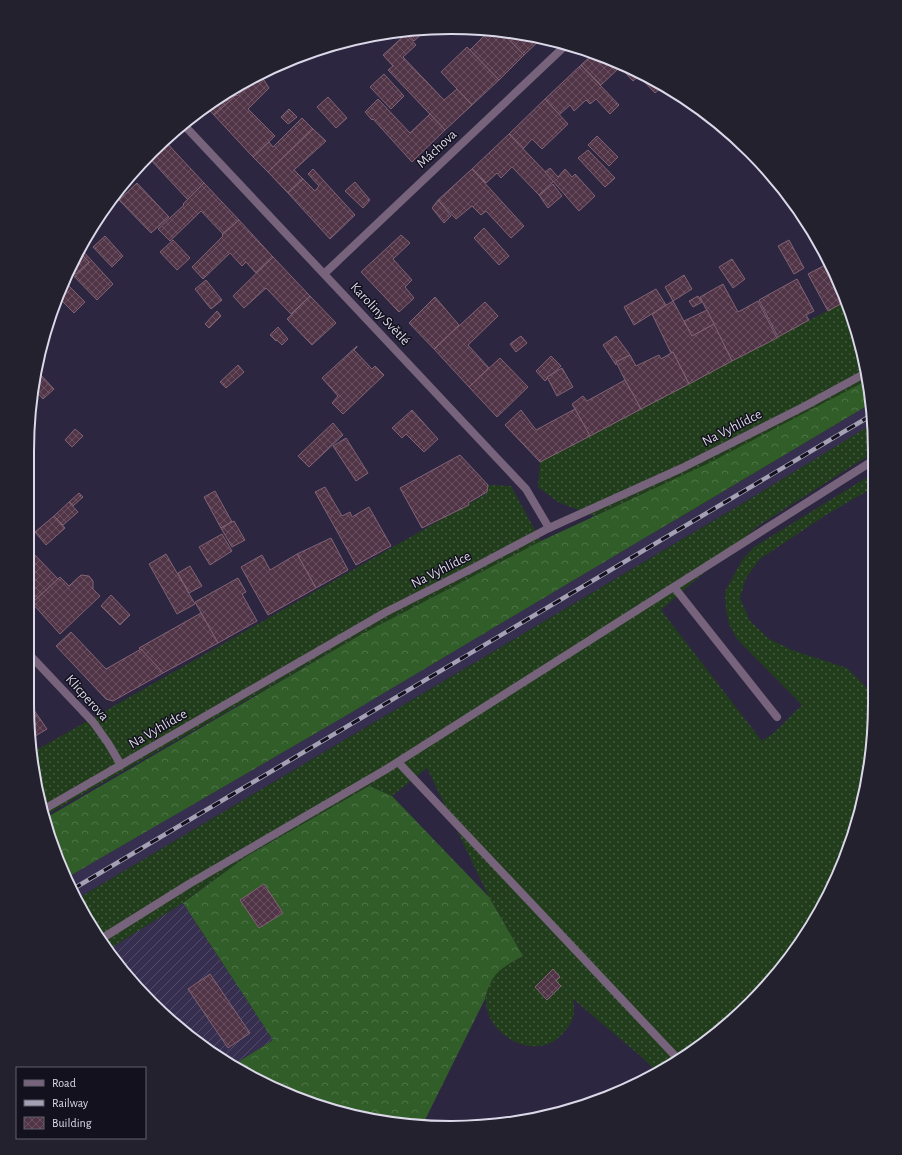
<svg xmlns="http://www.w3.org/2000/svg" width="902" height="1155" font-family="'Alegreya Sans',sans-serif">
  <defs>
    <pattern id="industrial-furrows" width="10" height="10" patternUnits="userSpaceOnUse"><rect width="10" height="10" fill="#362f4f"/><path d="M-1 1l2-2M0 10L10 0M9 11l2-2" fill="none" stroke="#524c68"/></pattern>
    <pattern id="grass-dots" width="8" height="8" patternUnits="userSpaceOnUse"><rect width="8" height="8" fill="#223d1c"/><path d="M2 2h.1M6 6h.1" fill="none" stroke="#42583d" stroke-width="1.8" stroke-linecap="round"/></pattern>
    <pattern id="forest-crowns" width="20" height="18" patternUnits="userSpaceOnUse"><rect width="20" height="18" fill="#315d28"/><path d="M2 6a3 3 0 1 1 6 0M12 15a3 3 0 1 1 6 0" fill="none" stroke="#4e7447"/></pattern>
    <pattern id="building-cross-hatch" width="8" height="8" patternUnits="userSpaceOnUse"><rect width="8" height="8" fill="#513546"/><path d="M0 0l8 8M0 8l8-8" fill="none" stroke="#695261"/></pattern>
  </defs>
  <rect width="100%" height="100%" fill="#2c2640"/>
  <polygon fill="#362f4f" points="870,404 874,425 77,899 68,877 342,718"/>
  <polygon fill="url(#industrial-furrows)" points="183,903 273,1040 232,1066 151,1004 109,949"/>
  <g fill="url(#grass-dots)">
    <polygon points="846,301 853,315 870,404 674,521 706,465 594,516 558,502 538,487 540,462"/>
    <path d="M874,423v29l-116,74 -97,84 101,131 12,-8 28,-28 -65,-66 -8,-15 -3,-15 -1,-17 17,-32 12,-13 120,-74v14l-48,28 -66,44 -14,19 -6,20 10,23 19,18 23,11 55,18 28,28 -8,90 -24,80 -40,74 -72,83 -68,48 -5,2 -15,-15 -70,-59c0,3 2,8 1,12 0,8 -5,16 -10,21 -33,41 -106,-15 -67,-59 7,-8 18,-12 26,-17l-34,-59 -62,-129 -35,28 -23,-10 -122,70 -64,47 -74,46 -25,-33 -7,-17 668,-397z"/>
    <polygon points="488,485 511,486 541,541 362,634 43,817 33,752 486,494"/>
  </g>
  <g fill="url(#forest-crowns)">
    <polygon points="866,381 870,404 342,718 68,877 44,819 362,634 541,541 707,464"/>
    <path d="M369,786l23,10 97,101 34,59c-22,12 -31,16 -38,43l-62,125 -82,-10 -102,-43 -7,-5 41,-26 -90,-137 64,-47z"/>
  </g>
  <g fill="url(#building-cross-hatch)" stroke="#826375">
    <polygon points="404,30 426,30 414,41"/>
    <polygon points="490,30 502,32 524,55 499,80 470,50"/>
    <polygon points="502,32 542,38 524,55"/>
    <polygon points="406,34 416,45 403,57 444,100 457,89 472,105 445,130 388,70 393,66 383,55"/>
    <polygon points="467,47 499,80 472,105 441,72"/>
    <polygon points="593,54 638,71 663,86 655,93 639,76 633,81 620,67 601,85 581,65"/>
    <polygon points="581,65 619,105 610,114 596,99 590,104 586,100 574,111 570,105 559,115 545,99"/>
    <polygon points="260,74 269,88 248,109 275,136 253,157 214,115 236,95 237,96"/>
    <polygon points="384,74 404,96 391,109 370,87"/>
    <polygon points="231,90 236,95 214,115 207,107"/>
    <polygon points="328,97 347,118 336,128 317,107"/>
    <polygon points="378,99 410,133 430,114 445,130 412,162 373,119 372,120 365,112"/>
    <polygon points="545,99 568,124 542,149 532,139 523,149 509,134"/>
    <polygon points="289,109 297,117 288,124 281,117"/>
    <polygon points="302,118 313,129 268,172 253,157 269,142 273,147"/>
    <polygon points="313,129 326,141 294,170 303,179 288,193 268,172"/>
    <polygon points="509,134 554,181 539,195 512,167 501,178 497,173 486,183 472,169"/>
    <polygon points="597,136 618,157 609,166 588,145"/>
    <polygon points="164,140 204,183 188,200 150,159 139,170 137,167"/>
    <polygon points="588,150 615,178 605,187 578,158"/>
    <polygon points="137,167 139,170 122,186 132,172"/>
    <polygon points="550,168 558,177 565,169 572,177 575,174 595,196 579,211 545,172"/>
    <polygon points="313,169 355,215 330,239 288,193 303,179 315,191 319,186 308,174"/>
    <polygon points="472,169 524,226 511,238 486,211 481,215 472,206 456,219 438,200"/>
    <polygon points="355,182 370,200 363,208 345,191"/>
    <polygon points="137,183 169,217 151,233 119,200"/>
    <polygon points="204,183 239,220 223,234 201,211 170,241 158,229 184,205 183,204"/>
    <polygon points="553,184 562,196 548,208 539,195"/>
    <polygon points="438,200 451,216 444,223 432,208"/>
    <polygon points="239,220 273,257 256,273 246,262 242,266 230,253 203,279 192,267 223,236 222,235"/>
    <polygon points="484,228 509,256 499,265 474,238"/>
    <polygon points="401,235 410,243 393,259 412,280 405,287 414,298 399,312 361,272"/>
    <polygon points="105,236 123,256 112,267 93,247"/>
    <polygon points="173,240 190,258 177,270 160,252"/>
    <polygon points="789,240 804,268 794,274 778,246"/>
    <polygon points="81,249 113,284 97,300 69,271 70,269 76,274 89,262 79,251"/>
    <polygon points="78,251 89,262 76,274 70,269"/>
    <polygon points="273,257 310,296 291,314 266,288 244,308 233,296"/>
    <polygon points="732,259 745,279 733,288 719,267"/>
    <polygon points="829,263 846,301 828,311 808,274"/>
    <polygon points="684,275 692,289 673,301 665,287"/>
    <polygon points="797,279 814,311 806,315 809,320 778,337 759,300"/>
    <polygon points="206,280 222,300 211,309 195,289"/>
    <polygon points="67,284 85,302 74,313 58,297 61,289"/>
    <polygon points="723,284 738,312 758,301 777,338 732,361 700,297"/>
    <polygon points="656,289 666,305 634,325 624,307"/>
    <polygon points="310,296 336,323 312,345 287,319"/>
    <polygon points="698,296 702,302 693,307 689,301"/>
    <polygon points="435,297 459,325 434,349 409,323"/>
    <polygon points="673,301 692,336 714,324 732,361 689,384 673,352 671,353 652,314"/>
    <polygon points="485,302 498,316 468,345 489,368 469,387 434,349"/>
    <polygon points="707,310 714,324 692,336 684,321"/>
    <polygon points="217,311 221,316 209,328 205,324"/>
    <polygon points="278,327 288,339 282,345 277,340 276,341 270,335"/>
    <polygon points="521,336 527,343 516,352 510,344"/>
    <polygon points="616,336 630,355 616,362 616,365 603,345"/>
    <polygon points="357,346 357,347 354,350 372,369 375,366 384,375 343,414 332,403 338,396 322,378"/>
    <polygon points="673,352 689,384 641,409 625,380 616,362 630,355 636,366 659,355 661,359"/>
    <polygon points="551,356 561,366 545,381 536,371"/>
    <polygon points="500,358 528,387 497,417 469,387"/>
    <polygon points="238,365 244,372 226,388 220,382"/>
    <polygon points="562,368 573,387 557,396 547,377"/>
    <polygon points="38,372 54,389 43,399 35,390"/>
    <polygon points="625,380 641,409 590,436 572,404 583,396 587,401"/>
    <polygon points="575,409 590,436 540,462 505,425 521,410 536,430"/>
    <polygon points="412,410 438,439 424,452 406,434 402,438 392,428"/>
    <polygon points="333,423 343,435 309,467 298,456"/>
    <polygon points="75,429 83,436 72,447 65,440"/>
    <polygon points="346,438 368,473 356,481 333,446"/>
    <polygon points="460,455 488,485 487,492 468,503 469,505 422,528 400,488"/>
    <polygon points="325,487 342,516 350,512 352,517 369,507 391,546 356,565 315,492"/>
    <polygon points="215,491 232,522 221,528 204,497"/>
    <polygon points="79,493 83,497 73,506 69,502"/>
    <polygon points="69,502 78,512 63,525 54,516"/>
    <polygon points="54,516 65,528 46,545 35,532"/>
    <polygon points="234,521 245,540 232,547 221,528"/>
    <polygon points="222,534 232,551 210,565 199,547"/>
    <polygon points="331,538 348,570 316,588 297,554"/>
    <polygon points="30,550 58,579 32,603 27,599 27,552"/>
    <polygon points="166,554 195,604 177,614 149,564"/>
    <polygon points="297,554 316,588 268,615 241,567 262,555 270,570"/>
    <polygon points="190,566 202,586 189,593 178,573"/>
    <polygon points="81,575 89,576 93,581 93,589 100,596 60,634 32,603 60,577 69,586"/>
    <polygon points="238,578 246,592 242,594 257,621 218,643 195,602"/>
    <polygon points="111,595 130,615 120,625 101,606"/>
    <polygon points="201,613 218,643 163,673 139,648"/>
    <polygon points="71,632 106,669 141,649 163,673 113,701 106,699 56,646"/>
    <polygon points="27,700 47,729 32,738 27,704"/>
    <polygon points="264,884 283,913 259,928 240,900"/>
    <polygon points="553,969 560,977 556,981 561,986 547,1000 535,987"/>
    <polygon points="210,974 250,1033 228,1048 188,989"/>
  </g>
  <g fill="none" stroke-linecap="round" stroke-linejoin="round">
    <g stroke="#77637b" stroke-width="8">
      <polyline points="674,587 777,717"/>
      <polyline points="398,762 679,1060"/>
      <polyline points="101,939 189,884 385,770 874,460"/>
    </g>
    <g stroke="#77637b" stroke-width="8">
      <polyline points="183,124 526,489 549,528"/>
      <polyline points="325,273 567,44"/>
      <polyline points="27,652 93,722 108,743 121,765"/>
      <polyline points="41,811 386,612 477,566 549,528 682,468 805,406 864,374"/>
    </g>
    <defs>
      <polyline id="rail" points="73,889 872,415"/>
    </defs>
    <use href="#rail" stroke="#a5a1b5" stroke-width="4.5"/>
    <use href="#rail" stroke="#13111d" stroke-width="3" stroke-dasharray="9" stroke-linecap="butt"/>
  </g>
  <g text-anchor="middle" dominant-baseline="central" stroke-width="3" stroke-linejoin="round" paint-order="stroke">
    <g font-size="14" fill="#dbd8e9" stroke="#13111d">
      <text transform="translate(437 149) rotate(-43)">Máchova</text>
      <text transform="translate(380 314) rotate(47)">Karoliny Světlé</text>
      <text transform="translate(732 428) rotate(-27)">Na Vyhlídce</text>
      <text transform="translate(441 570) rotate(-27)">Na Vyhlídce</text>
      <text transform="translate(87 698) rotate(48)">Klicperova</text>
      <text transform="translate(158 729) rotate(-30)">Na Vyhlídce</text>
    </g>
  </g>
  <path d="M0 0H902V1155H0ZM451 34H451A417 417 0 0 1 868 451V704A417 417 0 0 1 451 1121H451A417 417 0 0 1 34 704V451A417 417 0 0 1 451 34Z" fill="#23212d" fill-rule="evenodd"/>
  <path fill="none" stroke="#dbd8e9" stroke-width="2" d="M451 34H451A417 417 0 0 1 868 451V704A417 417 0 0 1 451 1121H451A417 417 0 0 1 34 704V451A417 417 0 0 1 451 34Z"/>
  <rect x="16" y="1067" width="130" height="72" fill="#13111d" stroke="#63616f"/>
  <rect x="24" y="1080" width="20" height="6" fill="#77637b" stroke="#63616f"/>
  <text x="52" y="1087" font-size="12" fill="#dbd8e9">Road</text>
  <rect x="24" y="1100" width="20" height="6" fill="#a5a1b5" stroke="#63616f"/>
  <text x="52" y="1107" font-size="12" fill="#dbd8e9">Railway</text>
  <rect x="24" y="1117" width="20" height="12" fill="url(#building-cross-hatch)" stroke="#63616f"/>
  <text x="52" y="1127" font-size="12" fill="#dbd8e9">Building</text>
</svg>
